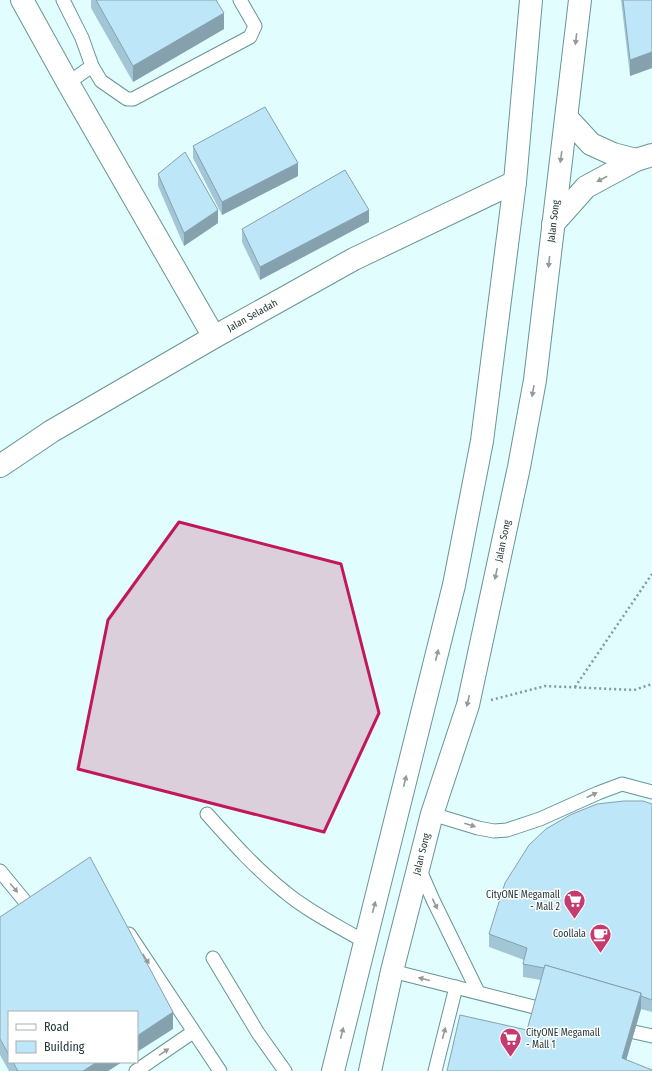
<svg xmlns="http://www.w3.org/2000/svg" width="652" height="1071" font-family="'Fira Sans Condensed',sans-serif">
  <rect width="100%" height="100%" fill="#e1fdfd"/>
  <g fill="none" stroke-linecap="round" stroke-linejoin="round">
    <defs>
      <g id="lane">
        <polyline points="63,0 82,38 92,66 68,83"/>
        <polyline points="92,66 101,81 127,99 133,99 250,37 255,26 240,0"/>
        <path d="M207,814c25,28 49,55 78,78 24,20 53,34 80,50"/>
        <polyline points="432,814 478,828 494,831 507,830 540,819 598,793 622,784 652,792"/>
        <polyline points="419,868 433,900 478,992"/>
        <polyline points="0,871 28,905"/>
        <polyline points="129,934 220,1071"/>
        <polyline points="213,958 258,1033 285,1071"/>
        <polyline points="392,971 538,1008"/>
        <polyline points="634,1032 652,1036"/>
        <polyline points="136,1071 193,1032"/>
        <polyline points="435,1071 456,987"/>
      </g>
      <g id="street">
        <polyline points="22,0 68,83 214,337"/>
        <polyline points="567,118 591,144 613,154 636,160"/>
        <polyline points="553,224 586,187 636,160 652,155"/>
        <path id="s1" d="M0,466l52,-35 162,-94 72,-40 68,-38 161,-77"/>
      </g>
      <g id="secondary">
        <polyline points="333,1071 454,585 482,441 515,182 531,0"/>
        <path id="s2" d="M370,1071l22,-100 40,-157 36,-109 51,-238 16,-87 45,-380"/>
      </g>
    </defs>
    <use href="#lane" stroke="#689595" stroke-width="15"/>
    <use href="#street" stroke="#689595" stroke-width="24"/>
    <use href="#secondary" stroke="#689595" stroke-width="24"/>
    <g stroke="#829a9a" stroke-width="2.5" stroke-dasharray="2 3" stroke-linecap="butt">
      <polyline points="575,687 652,574"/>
      <polyline points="491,700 545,686 634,690 652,684"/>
    </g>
    <use href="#lane" stroke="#fff" stroke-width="13"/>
    <use href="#street" stroke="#fff" stroke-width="22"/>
    <use href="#secondary" stroke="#fff" stroke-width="22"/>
  </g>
  <g fill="#a3c6d6">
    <polygon points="91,0 216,0 224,29 133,82 91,8"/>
    <polygon points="621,0 652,0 652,68 630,76"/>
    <polygon points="193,146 298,176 222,215 193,158"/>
    <polygon points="158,174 218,223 184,246 158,186"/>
    <polygon points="369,222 260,280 242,242 242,229"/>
    <polygon points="652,804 652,1012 641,1009 626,1060 527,1030 541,980 523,977 523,964 524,960 489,947 489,934"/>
    <polygon points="0,917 173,1029 9,1012 9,1062 122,1062 108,1071 9,1071 0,1055"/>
  </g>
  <g fill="#85a1ae">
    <polygon points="224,13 224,29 133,82 133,66"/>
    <polygon points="652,52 652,68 630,76 630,60"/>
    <polygon points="298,163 298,176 222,215 222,202"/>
    <polygon points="218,210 218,223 184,246 184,233"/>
    <polygon points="369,210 369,222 260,280 260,267"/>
    <polygon points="641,993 641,1009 623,1071 622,1058"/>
    <polygon points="173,1012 173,1029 137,1052 137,1036"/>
    <polygon points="97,1062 122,1062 108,1071 83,1071"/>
  </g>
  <g fill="#bee6f9" stroke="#85a1ae">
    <polygon points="96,0 216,0 224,13 133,66"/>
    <polygon points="623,0 652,0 652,52 630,60"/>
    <polygon points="265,107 298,163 222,202 193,146"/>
    <polygon points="185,152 218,210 184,233 158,174"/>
    <polygon points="345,170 369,210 260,267 242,229"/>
    <polygon points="624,801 643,801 652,804 652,1000 641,996 641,993 545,965 544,968 523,964 527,948 489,934 505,883 529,845 546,829 570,815 597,804"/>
    <polygon points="90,857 173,1012 137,1036 137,1012 9,1012 9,1055 0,1039 0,917"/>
    <polygon points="545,965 641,993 622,1058 652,1070 652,1071 447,1071 460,1015 527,1030"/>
    <polygon points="13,1062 97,1062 83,1071 18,1071"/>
  </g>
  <defs><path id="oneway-solid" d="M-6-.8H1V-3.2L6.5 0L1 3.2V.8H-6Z"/></defs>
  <g fill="#919b9b">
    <use href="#oneway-solid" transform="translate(576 39) rotate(97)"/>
    <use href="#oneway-solid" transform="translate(561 157) rotate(98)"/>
    <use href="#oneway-solid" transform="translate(602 179) rotate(152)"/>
    <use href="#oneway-solid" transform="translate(549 262) rotate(96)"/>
    <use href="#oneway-solid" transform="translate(533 391) rotate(100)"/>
    <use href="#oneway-solid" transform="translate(496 574) rotate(102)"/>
    <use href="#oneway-solid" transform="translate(437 655) rotate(-76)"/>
    <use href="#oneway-solid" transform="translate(468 701) rotate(103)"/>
    <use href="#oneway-solid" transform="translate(405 781) rotate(-76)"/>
    <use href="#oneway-solid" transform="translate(592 795) rotate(-25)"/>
    <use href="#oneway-solid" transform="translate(470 825) rotate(17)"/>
    <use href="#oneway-solid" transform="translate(14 888) rotate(50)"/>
    <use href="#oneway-solid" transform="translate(435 904) rotate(64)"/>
    <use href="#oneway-solid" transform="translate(374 907) rotate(-76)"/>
    <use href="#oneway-solid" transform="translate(146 959) rotate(57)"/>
    <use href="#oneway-solid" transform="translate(424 979) rotate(-166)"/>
    <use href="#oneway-solid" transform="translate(342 1033) rotate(-76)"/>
    <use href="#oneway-solid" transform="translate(444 1033) rotate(-75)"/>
    <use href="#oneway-solid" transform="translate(164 1052) rotate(-34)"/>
  </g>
  <path fill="#c2185b" fill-opacity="0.2" stroke="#c2185b" stroke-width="3" stroke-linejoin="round" d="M179,522l162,42 38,149 -55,119 -246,-63 30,-149z"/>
  <defs>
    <symbol id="supermarket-pin" viewBox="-11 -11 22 30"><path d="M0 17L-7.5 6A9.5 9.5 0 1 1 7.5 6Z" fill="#c63b6f" stroke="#fff"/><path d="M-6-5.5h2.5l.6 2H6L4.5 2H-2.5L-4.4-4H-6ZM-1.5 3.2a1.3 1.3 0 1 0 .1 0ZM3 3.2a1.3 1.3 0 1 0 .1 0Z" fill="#fff"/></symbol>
    <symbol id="cafe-pin" viewBox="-11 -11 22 30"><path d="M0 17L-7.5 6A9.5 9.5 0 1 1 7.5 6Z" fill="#c63b6f" stroke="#fff"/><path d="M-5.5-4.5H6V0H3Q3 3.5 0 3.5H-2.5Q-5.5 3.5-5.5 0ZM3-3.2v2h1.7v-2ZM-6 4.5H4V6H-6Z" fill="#fff"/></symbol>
  </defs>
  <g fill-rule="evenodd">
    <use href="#supermarket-pin" x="562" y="888" width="25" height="34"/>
    <use href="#cafe-pin" x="588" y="922" width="25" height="34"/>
    <use href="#supermarket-pin" x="498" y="1026" width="25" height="34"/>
  </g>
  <g text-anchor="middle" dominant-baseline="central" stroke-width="3" stroke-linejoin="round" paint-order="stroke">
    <g font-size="10" fill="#233737" stroke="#fff">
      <text stroke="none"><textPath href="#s2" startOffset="871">Jalan Song</textPath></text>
      <text stroke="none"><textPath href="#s1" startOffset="294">Jalan Seladah</textPath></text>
      <text stroke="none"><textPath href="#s2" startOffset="547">Jalan Song</textPath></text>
      <text stroke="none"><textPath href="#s2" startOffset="223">Jalan Song</textPath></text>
    </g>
    <g font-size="10" fill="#233737" stroke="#fff" text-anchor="end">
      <text x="560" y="895">CityONE Megamall<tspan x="560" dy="12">- Mall 2</tspan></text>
      <text x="586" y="934">Coollala</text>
      <text x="526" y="1033" text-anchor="start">CityONE Megamall<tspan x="526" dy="12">- Mall 1</tspan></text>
    </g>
  </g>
  <rect x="8" y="1011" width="130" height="52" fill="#ffffff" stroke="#a7afaf"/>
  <rect x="16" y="1024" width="20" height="6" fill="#ffffff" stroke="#a7afaf"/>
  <text x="44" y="1031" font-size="12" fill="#233737">Road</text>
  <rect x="16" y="1041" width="20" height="12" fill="#bee6f9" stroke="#a7afaf"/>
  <text x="44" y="1051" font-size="12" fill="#233737">Building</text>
</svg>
